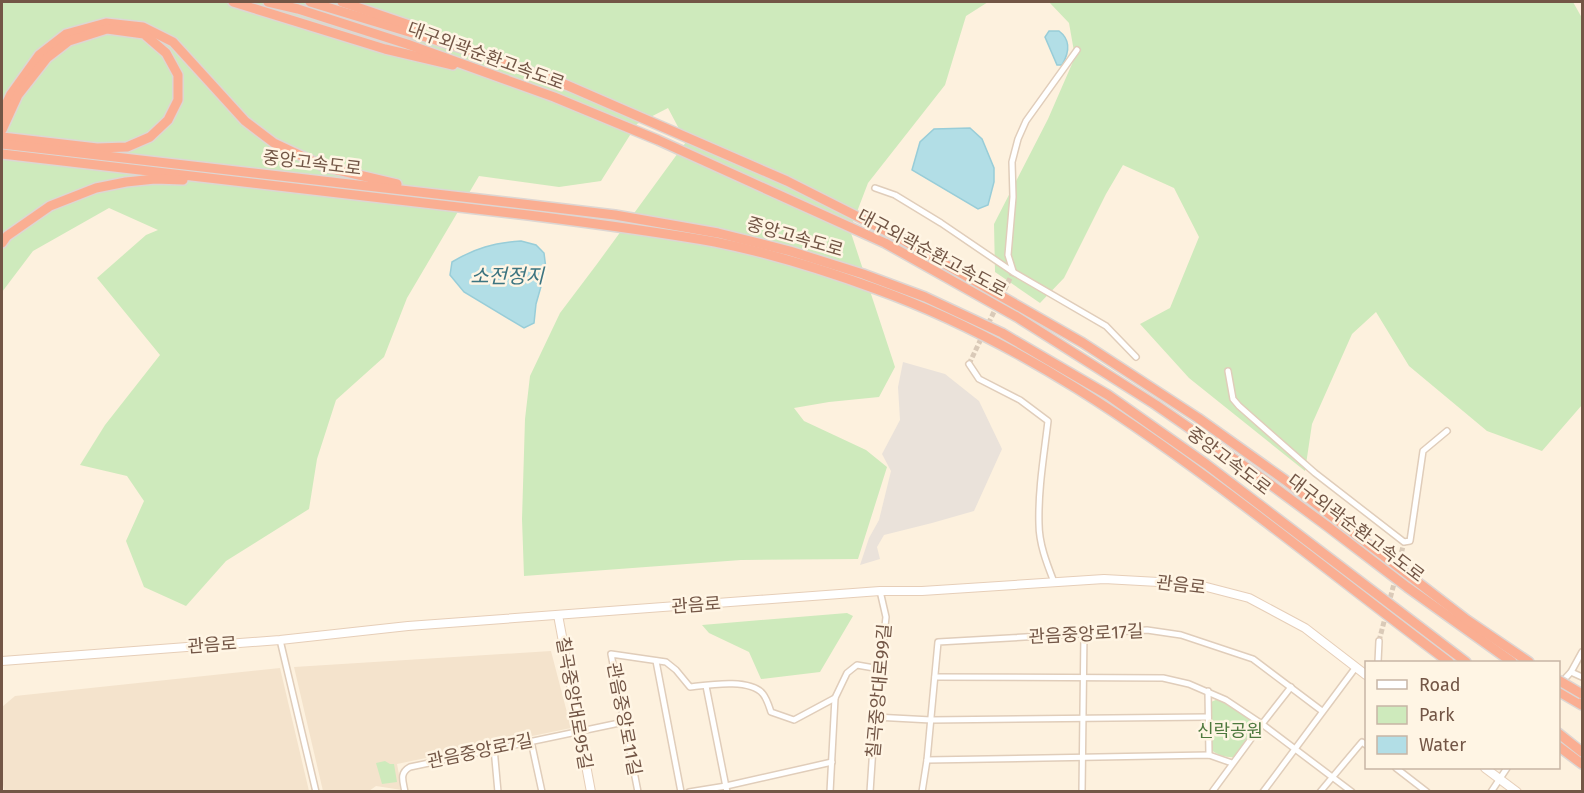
<svg xmlns="http://www.w3.org/2000/svg" width="1584" height="793" font-family="'Fira Sans','Noto Sans KR',sans-serif">
  <rect width="100%" height="100%" fill="#fdf1de"/>
  <g fill="#f4e3cc">
    <polygon points="551,651 571,728 397,764 402,790 376,786 369,791 323,791 294,667"/>
    <polygon points="280,668 309,791 4,791 2,778 2,707 15,696"/>
  </g>
  <polygon fill="#eae2da" points="903,362 945,374 979,401 1002,449 974,511 932,523 884,535 877,547 880,559 860,565 869,538 879,520 891,471 882,454 900,420 898,387"/>
  <g fill="#ceeabc">
    <polygon points="2,2 988,2 966,16 945,85 868,183 850,230 895,367 879,397 829,402 794,408 804,421 866,450 887,467 858,559 741,560 524,576 522,519 525,419 530,376 560,313 597,264 686,142 668,108 637,124 601,181 559,187 479,176 407,298 384,357 336,400 317,459 309,509 226,561 186,606 144,587 126,541 144,501 127,476 80,465 105,425 160,355 97,278 146,235 158,230 109,208 33,251 2,292"/>
    <polygon points="1049,2 1573,2 1582,18 1582,405 1542,451 1487,431 1409,366 1376,312 1352,334 1312,424 1305,471 1189,378 1140,324 1170,308 1199,237 1174,188 1123,165 1106,194 1064,278 1040,303 995,272 994,224 1048,119 1075,57 1069,23"/>
    <polygon points="847,613 853,616 820,672 761,679 749,652 709,633 702,625"/>
    <path d="M1218,699l36,23 1,7 -20,28c-8,1 -17,-2 -24,-7v-48z"/>
    <polygon points="385,761 390,764 394,764 397,782 382,784 376,763"/>
  </g>
  <g fill="#b2dee6" stroke="#98cdd8" stroke-width="1.5">
    <path d="M1049,31h10c12,9 10,22 3,34h-5l-12,-28z"/>
    <polygon points="970,128 982,139 994,168 994,182 988,205 978,209 912,170 920,142 934,129"/>
    <path d="M521,241l15,4 8,8 2,16 -10,35 -2,19 -10,5 -60,-36 -14,-17 2,-13c23,-14 42,-19 69,-21z"/>
  </g>
  <g fill="none" stroke-linecap="round" stroke-linejoin="round">
    <g stroke="#dacab8" stroke-width="5" stroke-dasharray="5 2.5" stroke-linecap="butt">
      <polyline points="969,364 1013,272"/>
      <polyline points="1398,567 1404,542"/>
      <polyline points="1379,641 1396,576"/>
    </g>
    <defs>
      <g id="street">
        <polyline points="875,188 895,195 941,223 1013,272 1106,326 1136,357"/>
        <polyline points="1013,271 1008,255 1013,197 1012,162 1018,139 1026,121 1077,50"/>
        <path d="M969,364l10,15 41,21 28,21c-4,34 -10,69 -9,103 0,20 8,40 15,58"/>
        <polyline points="1228,371 1233,399 1239,406 1315,473 1404,542 1410,541 1423,451 1447,431"/>
        <polyline points="280,640 316,792"/>
        <polyline points="656,661 681,792"/>
        <polyline points="1378,662 1379,641"/>
        <polyline points="1571,672 1582,677"/>
        <polyline points="935,677 1163,678 1189,684 1226,700 1262,724 1352,792"/>
        <polyline points="706,686 727,792"/>
        <polyline points="1558,686 1571,672 1582,652"/>
        <polyline points="1208,691 1209,755"/>
        <polyline points="875,717 931,720 1208,717"/>
        <polyline points="531,741 542,792"/>
        <polyline points="494,748 498,792"/>
        <polyline points="927,760 1209,755 1232,763"/>
        <polyline points="1396,768 1427,792"/>
        <path d="M405,792c-2,-11 -6,-19 5,-25l214,-45"/>
        <path d="M638,792l-27,-138 55,8 10,8 14,17c18,-2 60,-9 73,7 4,5 6,12 8,18l23,8 41,-22 12,-25 10,-8 23,4"/>
        <polyline points="689,792 726,786 832,762"/>
        <polyline points="830,792 835,698"/>
        <polyline points="870,792 875,717 886,617 880,591"/>
        <polyline points="922,792 927,760 938,642 1147,630 1181,635 1253,659 1322,711"/>
        <polyline points="1082,792 1084,633"/>
        <polyline points="1212,792 1262,724 1291,687"/>
        <polyline points="1263,792 1356,667"/>
        <polyline points="1320,792 1362,742 1366,745"/>
        <polyline points="1491,792 1507,768"/>
      </g>
      <g id="secondary">
        <polyline points="558,615 591,792"/>
        <polyline points="2,661 280,640 408,626 880,591 922,591 1104,579 1195,584 1249,598 1305,628 1366,675"/>
        <polyline points="1485,768 1517,792"/>
      </g>
      <g id="highway">
        <polyline points="233,2 385,49 453,65"/>
        <polyline points="268,2 298,9 407,44 554,97 658,140 885,243 1017,317 1156,405 1263,479 1327,526 1407,587 1512,662"/>
        <polyline points="310,2 475,52 564,84 787,181 898,237 1083,343 1198,418 1285,480 1467,620 1529,662"/>
        <polyline points="342,2 418,28"/>
        <polyline points="2,113 11,94 39,55 66,34 106,23 143,27 173,42 245,121 274,143 325,167 397,184"/>
        <polyline points="2,130 18,95 47,58 69,41 107,29 144,34 166,53 178,75 178,100 168,120 150,137 127,147 97,148 2,137"/>
        <polyline points="2,144 523,204 615,215 718,233 790,251 863,274 925,297 1002,333 1108,395 1206,464 1466,662"/>
        <path d="M2,154l526,61c63,8 125,16 187,27 55,11 109,28 161,47 142,51 267,139 386,230 62,47 124,96 187,143"/>
        <polyline points="2,243 7,236 50,206 96,188 126,182 155,179 183,180"/>
        <polyline points="1558,691 1582,705"/>
        <polyline points="1558,733 1582,752"/>
        <polyline points="1558,746 1582,764"/>
      </g>
    </defs>
    <use href="#street" stroke="#e0cdba" stroke-width="8"/>
    <use href="#secondary" stroke="#e6ceb8" stroke-width="10"/>
    <use href="#highway" stroke="#ddd6d3" stroke-width="12"/>
    <use href="#street" stroke="#fff" stroke-width="5"/>
    <use href="#secondary" stroke="#fff" stroke-width="8"/>
    <use href="#highway" stroke="#faae92" stroke-width="9"/>
    <defs>
      <polyline id="highway-bridge" points="1558,680 1582,694"/>
    </defs>
    <use href="#highway-bridge" stroke="#ddd6d3" stroke-width="12" stroke-linecap="butt"/>
    <use href="#highway-bridge" stroke="#faae92" stroke-width="9"/>
  </g>
  <g text-anchor="middle" dominant-baseline="central" stroke-width="5" stroke-linejoin="round" paint-order="stroke">
    <g font-size="18" fill="#735646" stroke="#fff5e4">
      <text transform="translate(486 56) rotate(20)">대구외곽순환고속도로</text>
      <text transform="translate(312 163) rotate(7)">중앙고속도로</text>
      <text transform="translate(795 237) rotate(16)">중앙고속도로</text>
      <text transform="translate(932 253) rotate(28)">대구외곽순환고속도로</text>
      <text transform="translate(1229 461) rotate(37)">중앙고속도로</text>
      <text transform="translate(1356 528) rotate(37)">대구외곽순환고속도로</text>
      <text transform="translate(1181 585) rotate(7)">관음로</text>
      <text transform="translate(696 605) rotate(-4)">관음로</text>
      <text transform="translate(1086 634) rotate(-3)">관음중앙로17길</text>
      <text transform="translate(212 645) rotate(-4)">관음로</text>
      <text transform="translate(879 691) rotate(-85)">칠곡중앙대로99길</text>
      <text transform="translate(574 703) rotate(80)">칠곡중앙대로95길</text>
      <text transform="translate(624 719) rotate(79)">관음중앙로11길</text>
      <text transform="translate(480 751) rotate(-12)">관음중앙로7길</text>
    </g>
    <g font-size="18" fill="#4e793e" stroke="#fff5e4">
      <text x="1230" y="731">신락공원</text>
    </g>
    <g font-size="20" font-style="italic" fill="#3c7480" stroke="#fff5e4">
      <text x="507" y="276">소전정지</text>
    </g>
  </g>
  <rect width="1584" height="793" fill="none" stroke="#735646" stroke-width="6"/>
  <rect x="1365" y="661" width="195" height="108" fill="#fff5e4" stroke="#c7b5a5" stroke-width="1.5"/>
  <rect x="1377" y="680" width="30" height="9" fill="#ffffff" stroke="#c7b5a5" stroke-width="1.5"/>
  <text x="1419" y="691" font-size="18" fill="#735646">Road</text>
  <rect x="1377" y="706" width="30" height="18" fill="#ceeabc" stroke="#c7b5a5" stroke-width="1.5"/>
  <text x="1419" y="721" font-size="18" fill="#735646">Park</text>
  <rect x="1377" y="736" width="30" height="18" fill="#b2dee6" stroke="#c7b5a5" stroke-width="1.5"/>
  <text x="1419" y="751" font-size="18" fill="#735646">Water</text>
</svg>
